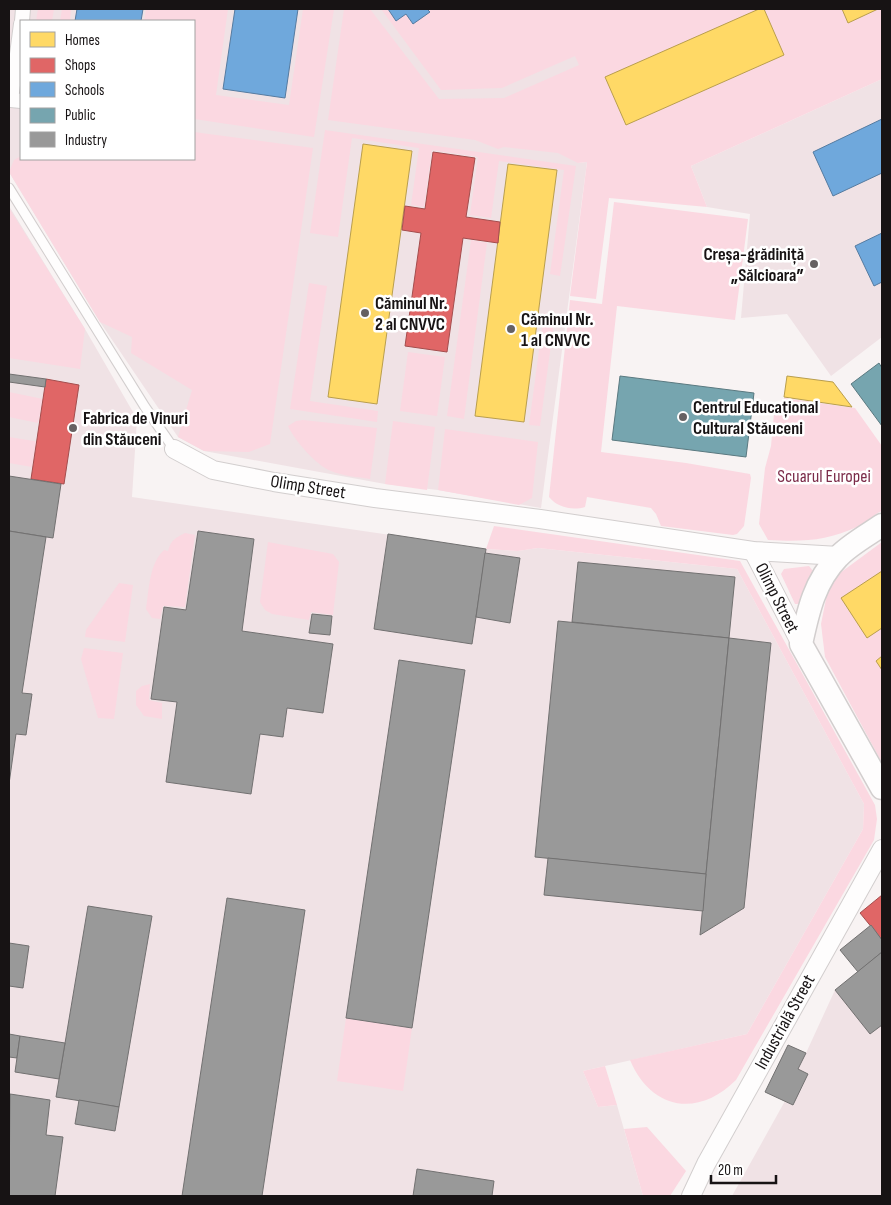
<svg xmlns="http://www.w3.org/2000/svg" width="891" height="1205" font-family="'Sofia Sans Condensed',sans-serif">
  <rect width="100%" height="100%" fill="#f8f3f3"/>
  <g fill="#f0e2e5" fill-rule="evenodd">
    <path d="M9,9h546l25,56 -2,98 9,-1 -46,346 -103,-18 -53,-6 -181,-33 -26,-14 -78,-115 -91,-150zM21,21h173v138h-173z"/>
    <polygon points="882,79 882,337 831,376 787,314 741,318 750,214 707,207 691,166"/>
    <polygon points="9,206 85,329 137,419 132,497 486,549 518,551 538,548 737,569 864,804 863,829 747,1034 583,1071 598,1107 617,1105 643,1196 9,1196"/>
    <polygon points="882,952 882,1196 732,1196 785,1101 765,1092 788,1045 806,1053 835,990"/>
  </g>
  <g fill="#fbd8e1">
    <polygon points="38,9 54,9 52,21 36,21"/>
    <polygon points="62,9 71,9 70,21 60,21"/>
    <polygon points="146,9 228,9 216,95 289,105 303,9 334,9 314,137 194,119 194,21 144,21"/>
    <polygon points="344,9 370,9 439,99 504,98 579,65 575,56 502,88 441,90 381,9 882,9 882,79 691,166 707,207 609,198 596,299 570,296 587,162 578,163 558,153 504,147 498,149 475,140 328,120"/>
    <polygon points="325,130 576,166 560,276 550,274 564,170 499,161 491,218 470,215 478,157 432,150 424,207 411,205 419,148 352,138 338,237 310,233"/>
    <polygon points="194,132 313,148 270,444 249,452 204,451 178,437 192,390 131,353 132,337 100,322 9,172 14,160 21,156 21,159 194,159"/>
    <path d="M614,202l134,17 -13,101 -118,-14 -16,146 85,11 64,11 1,4 -7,48 -7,8 -4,1 -72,-9 -5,-12 -5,-6 -64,-11 -2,10c-13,4 -28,0 -36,-10l21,-197 32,4z"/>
    <polygon points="9,208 85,329 80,369 9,358"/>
    <polygon points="471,240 487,243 464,419 447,416"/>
    <polygon points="309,283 327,286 310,401 378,411 377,422 290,409"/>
    <polygon points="544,313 555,315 540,426 529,425"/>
    <polygon points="408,352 445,357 437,416 400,411"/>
    <polygon points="9,392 43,399 38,423 9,417"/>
    <path d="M784,398l71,10 27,38v65c-8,3 -14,11 -23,15 -33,15 -55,16 -91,14l-9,-16 6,-56 6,-22 3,-32 7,-3z"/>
    <path d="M303,420l74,8 -7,51c-12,-2 -27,-3 -39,-8 -15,-6 -36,-30 -43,-45l8,-5z"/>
    <polygon points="393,421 435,427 427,490 385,484"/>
    <polygon points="445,429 538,442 532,498 519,505 438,490"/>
    <polygon points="9,437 40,442 36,445 32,467 9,463"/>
    <path d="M494,526l246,35 135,244 2,14 -3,21 -138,240c-38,38 -85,30 -106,-20l117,-26 116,-205 1,-25 -127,-235 -199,-21 -20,3 -32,-2z"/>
    <path d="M185,533l10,2 -10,72 -22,-1 -3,13 -8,-1 -6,-9c3,-19 3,-45 18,-59l4,1c3,-11 7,-13 17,-18z"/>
    <polygon points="268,542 333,554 339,562 333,615 311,612 309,620 272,614 265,610 260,602"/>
    <polygon points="882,542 882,763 825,657 821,624 828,589 840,573"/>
    <polygon points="809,566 813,571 800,604 795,604 781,574 784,569"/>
    <polygon points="119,583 133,585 125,642 85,637 86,630"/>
    <polygon points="84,648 123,653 114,719 98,718 81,659"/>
    <polygon points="150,684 149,700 162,703 162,719 144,716 136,705 136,691 142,686"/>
    <polygon points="346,1018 412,1028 403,1091 337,1081"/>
    <polygon points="605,1066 617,1105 598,1107 583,1071"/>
    <polygon points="647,1127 686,1171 670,1196 643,1196 624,1129"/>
  </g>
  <g fill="#ffd966" stroke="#b99e4d">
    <polygon points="759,9 764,9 784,55 626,125 605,77"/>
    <polygon points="842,9 878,9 848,23"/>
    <polygon points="363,144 412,151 377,404 328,397"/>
    <polygon points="508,164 557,170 524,422 475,416"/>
    <polygon points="787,376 833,382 852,407 784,397"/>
    <polygon points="882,571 882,628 867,638 841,598"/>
    <polygon points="882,656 882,670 876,661"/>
  </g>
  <g fill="#e06666" stroke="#a44d4d">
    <polygon points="433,152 475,158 466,217 500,222 498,243 463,238 447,352 405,346 421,233 402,230 405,206 425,209"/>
    <polygon points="46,379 79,385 64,484 31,479"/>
    <polygon points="882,895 882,940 860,913"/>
  </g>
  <g fill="#6fa8dc" stroke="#557ba0">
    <polygon points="77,9 143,9 141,21 75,21"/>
    <polygon points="235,9 298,9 285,98 223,89"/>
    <polygon points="388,9 427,9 430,12 413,24 406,14 396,21"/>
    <polygon points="882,119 882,173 833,196 813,152"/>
    <polygon points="882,233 882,282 874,286 855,246"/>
  </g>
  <g fill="#76a5af" stroke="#5a7980">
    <polygon points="879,363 882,368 882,426 851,384"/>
    <polygon points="620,376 754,393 746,457 612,440"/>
  </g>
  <g fill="#999" stroke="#727171">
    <polygon points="9,374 46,379 45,387 9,382"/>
    <polygon points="9,476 61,484 53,538 9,531"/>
    <polygon points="9,531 46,537 22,693 32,694 26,735 16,734 9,784"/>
    <polygon points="198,531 254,539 242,631 333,644 323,713 287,708 283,737 260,734 251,794 166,782 177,702 151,699 164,607 186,610"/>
    <polygon points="388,534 486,549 472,644 374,629"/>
    <polygon points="485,553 520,558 510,623 476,617"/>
    <polygon points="578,562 735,577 729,638 572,622"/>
    <polygon points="312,614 332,616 330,635 309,633"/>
    <polygon points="558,621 729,638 706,874 535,857"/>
    <polygon points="729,638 771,643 744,908 700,935"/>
    <polygon points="399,660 465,670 412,1028 346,1018"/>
    <polygon points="548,858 706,874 703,911 544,895"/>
    <polygon points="227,898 305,910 262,1196 182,1196"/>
    <polygon points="88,906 152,916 119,1107 56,1097"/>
    <polygon points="871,925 882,940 882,952 858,972 840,950"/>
    <polygon points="9,943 29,946 23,988 9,986"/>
    <polygon points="882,952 882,1025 870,1034 835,990"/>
    <polygon points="9,1034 20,1036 17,1058 9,1057"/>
    <polygon points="20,1036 65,1043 59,1079 15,1072"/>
    <polygon points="788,1045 806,1053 798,1069 808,1074 793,1105 765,1092"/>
    <polygon points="10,1094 50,1100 46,1135 63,1137 55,1196 9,1196"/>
    <polygon points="79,1100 119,1107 115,1131 75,1124"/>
    <polygon points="417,1169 494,1181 492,1196 413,1196"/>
  </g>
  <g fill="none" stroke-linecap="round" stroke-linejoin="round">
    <defs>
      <polyline id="service" points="9,188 145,407 174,449"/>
      <g id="pedestrian">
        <polyline points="22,21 23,9"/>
        <polyline points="21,24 11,100 21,101"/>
      </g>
      <g id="minor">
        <polyline points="174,449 213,470 274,482 375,498 540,519 753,551 839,556"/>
        <polyline points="753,551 801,644"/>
        <polyline points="691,1196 706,1164 882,849"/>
      </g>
      <path id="tertiary" d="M882,525c-13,9 -33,20 -44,32 -24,25 -30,55 -37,87l81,144"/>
    </defs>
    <use href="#service" stroke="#d2cece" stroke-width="11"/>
    <use href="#pedestrian" stroke="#d2cece" stroke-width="16"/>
    <use href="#minor" stroke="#d2cece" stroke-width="20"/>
    <use href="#tertiary" stroke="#d2cece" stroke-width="25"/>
    <use href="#service" stroke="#fefdfd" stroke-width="9"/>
    <use href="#pedestrian" stroke="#fefdfd" stroke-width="14"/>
    <use href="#minor" stroke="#fefdfd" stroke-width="18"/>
    <use href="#tertiary" stroke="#fefdfd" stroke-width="22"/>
  </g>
  <g fill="#666162" stroke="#fff" stroke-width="2">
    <circle cx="814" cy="264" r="5"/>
    <circle cx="365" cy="313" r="5"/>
    <circle cx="511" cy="329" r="5"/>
    <circle cx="683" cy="417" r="5"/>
    <circle cx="73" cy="428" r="5"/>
  </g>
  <g text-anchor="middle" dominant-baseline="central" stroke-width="5" stroke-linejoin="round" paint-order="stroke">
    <g font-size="18" font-weight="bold" fill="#171314" stroke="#fff" text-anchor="start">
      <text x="804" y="254" text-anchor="end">Creșa-grădiniță<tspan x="804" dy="21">„Sălcioara”</tspan></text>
      <text x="375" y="303">Căminul Nr.<tspan x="375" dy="21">2 al CNVVC</tspan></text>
      <text x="521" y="319">Căminul Nr.<tspan x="521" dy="21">1 al CNVVC</tspan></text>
      <text x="693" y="407">Centrul Educațional<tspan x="693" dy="21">Cultural Stăuceni</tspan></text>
      <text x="83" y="418">Fabrica de Vinuri<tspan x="83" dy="21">din Stăuceni</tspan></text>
    </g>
    <g font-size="18" fill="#7b2b49" stroke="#fff">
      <text x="824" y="476">Scuarul Europei</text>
    </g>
    <g font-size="18" fill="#171314" stroke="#fff">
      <text transform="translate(308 487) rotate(9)">Olimp Street</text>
      <text transform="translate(777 598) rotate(63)">Olimp Street</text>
      <text transform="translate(785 1022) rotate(-61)">Industrială Street</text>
    </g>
  </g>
  <rect width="891" height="1205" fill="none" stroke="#171314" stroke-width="20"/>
  <rect x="20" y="20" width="175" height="140" fill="#ffffff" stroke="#a2a1a1"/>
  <rect x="30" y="32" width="25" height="15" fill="#ffd966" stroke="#a2a1a1"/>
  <text x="65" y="45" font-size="15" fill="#171314">Homes</text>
  <rect x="30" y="58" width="25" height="15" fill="#e06666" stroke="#a2a1a1"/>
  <text x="65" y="70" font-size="15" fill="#171314">Shops</text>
  <rect x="30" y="82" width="25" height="15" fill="#6fa8dc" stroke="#a2a1a1"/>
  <text x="65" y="95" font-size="15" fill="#171314">Schools</text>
  <rect x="30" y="108" width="25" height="15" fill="#76a5af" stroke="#a2a1a1"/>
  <text x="65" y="120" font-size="15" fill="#171314">Public</text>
  <rect x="30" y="132" width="25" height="15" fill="#999999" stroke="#a2a1a1"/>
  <text x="65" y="145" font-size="15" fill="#171314">Industry</text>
  <path d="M711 1175v8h65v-8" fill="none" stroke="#171314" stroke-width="2.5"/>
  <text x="718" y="1175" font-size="15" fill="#171314" stroke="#ffffff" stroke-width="4" paint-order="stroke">20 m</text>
</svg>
